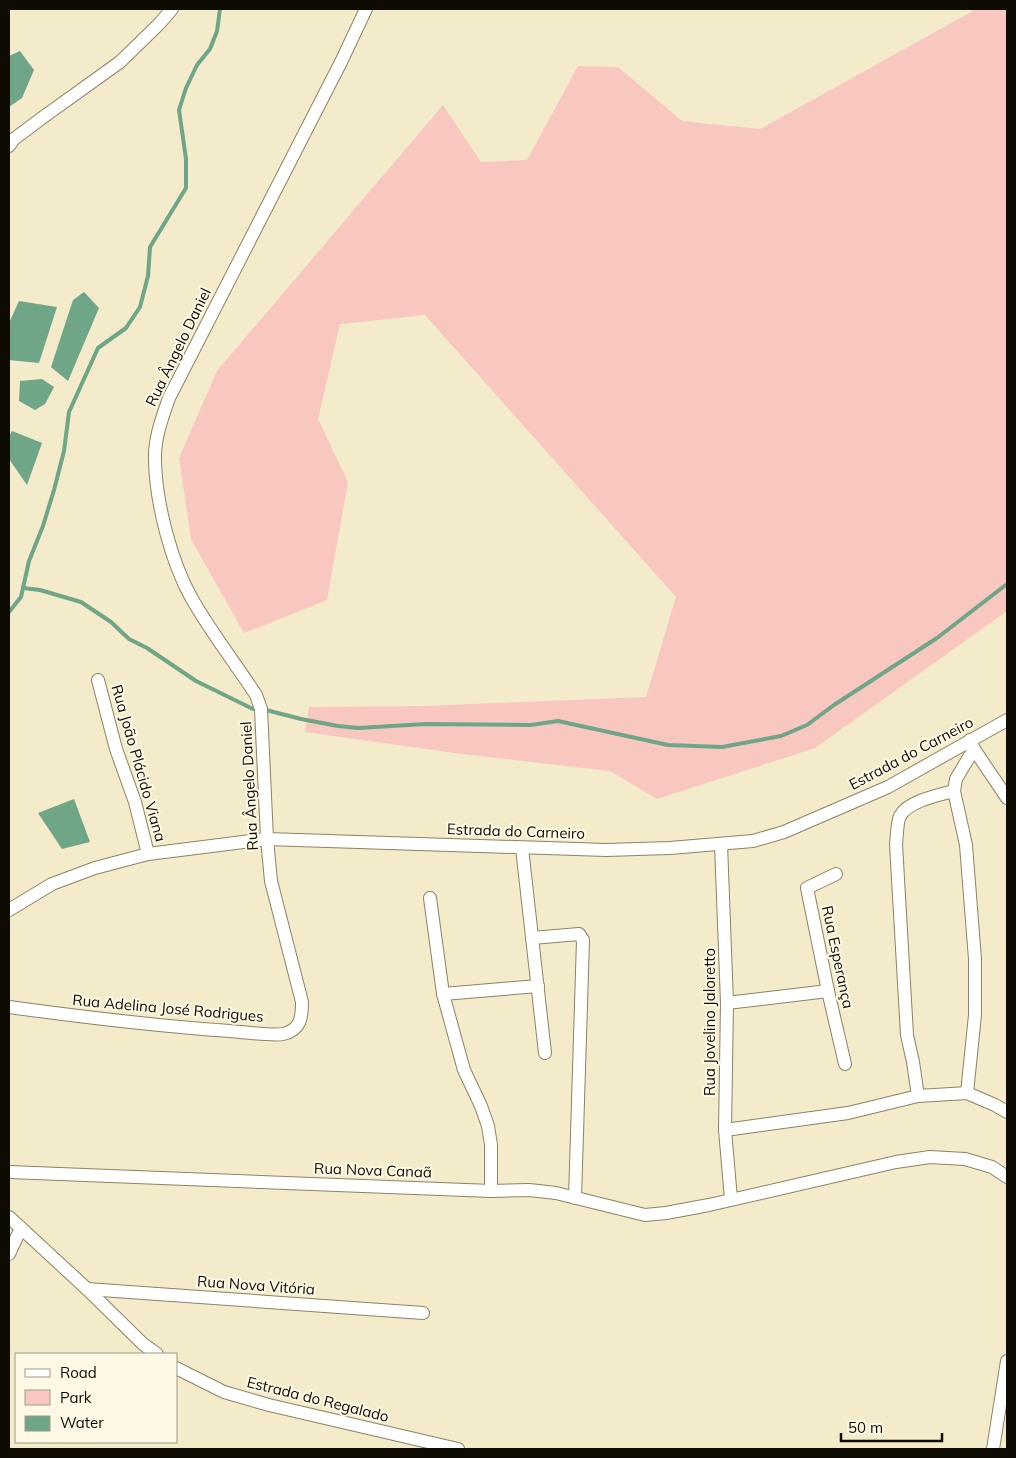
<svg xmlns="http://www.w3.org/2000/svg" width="1016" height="1458" font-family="Mulish,sans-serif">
  <rect width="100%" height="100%" fill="#f4ebca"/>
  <polygon fill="#f8c7c0" points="973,9 1007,9 1007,611 815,748 657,799 610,771 462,754 305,732 309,707 423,706 646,697 676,597 425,315 340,324 318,419 348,482 327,600 244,633 191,539 179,458 217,371 443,105 481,162 527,160 578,66 618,67 682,121 760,129 973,11"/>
  <g fill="#6ea687">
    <polygon points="20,51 34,70 22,98 9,107 9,56"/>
    <polygon points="84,292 99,308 68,381 51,367 73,300"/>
    <polygon points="19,301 57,307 39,363 9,360 9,323"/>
    <polygon points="42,379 54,387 45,404 35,410 19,401 20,381"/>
    <polygon points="12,431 42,443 27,485 9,459 9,436"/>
    <polygon points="74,799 90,842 62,849 38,813"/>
  </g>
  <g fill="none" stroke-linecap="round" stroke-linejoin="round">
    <g stroke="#6ea687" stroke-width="4">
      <polyline points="23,588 40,590 81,602 111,622 129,639 147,648 196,681 253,709"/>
      <polyline points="9,612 21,597 29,561 43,526 54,490 64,451 69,412 98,348 126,328 140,307 148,276 150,247 186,188 186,159 179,110 186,88 197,65 210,49 217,31 220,9"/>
      <polyline points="266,710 301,719 338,726 358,728 426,724 531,725 558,721 668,745 722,747 781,736 807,725 834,705 937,638 1007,584"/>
    </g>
    <defs>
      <g id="minor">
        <polyline points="9,146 14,139 42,118 120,62 159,24 172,9"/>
        <polyline points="98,680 116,749 135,802 148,854"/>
        <polyline points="974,749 1007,798"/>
        <polyline points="721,844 727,1003 725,1130 731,1199"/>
        <polyline points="522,848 545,1053"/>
        <polyline points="836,874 807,888 828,991 845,1064"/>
        <polyline points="430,898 443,994 464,1070 481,1106 488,1126 491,1145 491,1191"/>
        <polyline points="9,910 52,884 95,868 148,854 267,839 606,850 670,848 753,841 784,832 888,787 1007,720"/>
        <polyline points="532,938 579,934 583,940 575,1198"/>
        <polyline points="443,994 538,986"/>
        <polyline points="727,1003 828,991"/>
        <path d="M9,1007c73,10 147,19 221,24 12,1 43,5 53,3 18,-4 19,-17 19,-32l-31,-121 -4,-42 -6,-130 -5,-14c-21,-32 -45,-63 -64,-96 -21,-37 -36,-96 -37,-138 -1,-22 7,-43 14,-63l172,-336 25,-53"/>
        <polyline points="967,1093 975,1015 975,959 966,845 954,791 956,779 974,749 970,740"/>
        <path d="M918,1096l-5,-34 -6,-27 -11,-191c1,-7 1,-23 4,-28 8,-15 39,-21 54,-25"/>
        <polyline points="725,1130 848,1113 918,1096 967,1093 995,1105 1007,1112"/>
        <polyline points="9,1172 491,1191 529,1190 556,1193 645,1215 666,1213 709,1205 896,1162 930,1157 965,1159 992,1167 1007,1177"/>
        <polyline points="9,1217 87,1289 143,1344 157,1354"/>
        <polyline points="9,1254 21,1228"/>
        <polyline points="87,1289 423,1313"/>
        <polyline points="176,1368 224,1392 269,1405 458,1449"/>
        <polyline points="993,1449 1007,1361"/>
      </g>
    </defs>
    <use href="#minor" stroke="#8b8365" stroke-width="14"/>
    <use href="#minor" stroke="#fff" stroke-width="12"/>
  </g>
  <g text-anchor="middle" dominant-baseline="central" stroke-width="4" stroke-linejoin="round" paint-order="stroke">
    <g font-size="15" fill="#0e0b03" stroke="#fef8e5">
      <text transform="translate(178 347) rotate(-64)">Rua Ângelo Daniel</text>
      <text transform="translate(911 753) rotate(-28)">Estrada do Carneiro</text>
      <text transform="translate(139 763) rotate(74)">Rua João Plácido Viana</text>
      <text transform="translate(249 786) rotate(-93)">Rua Ângelo Daniel</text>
      <text transform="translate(516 831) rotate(2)">Estrada do Carneiro</text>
      <text transform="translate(838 957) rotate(78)">Rua Esperança</text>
      <text transform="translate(168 1008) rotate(5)">Rua Adelina José Rodrigues</text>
      <text transform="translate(709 1022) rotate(-90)">Rua Jovelino Jaloretto</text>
      <text transform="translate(373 1170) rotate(2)">Rua Nova Canaã</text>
      <text transform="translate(256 1285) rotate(4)">Rua Nova Vitória</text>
      <text transform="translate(318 1399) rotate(14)">Estrada do Regalado</text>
    </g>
  </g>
  <rect width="1016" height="1458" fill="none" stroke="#0e0b03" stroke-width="20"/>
  <rect x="15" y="1353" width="162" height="90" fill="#fef8e5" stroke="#9e998b"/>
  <rect x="25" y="1369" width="25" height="8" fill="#ffffff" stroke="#9e998b"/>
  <text x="60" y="1378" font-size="15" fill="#0e0b03">Road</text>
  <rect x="25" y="1390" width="25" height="15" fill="#f8c7c0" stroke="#9e998b"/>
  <text x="60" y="1403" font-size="15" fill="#0e0b03">Park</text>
  <rect x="25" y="1416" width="25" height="15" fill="#6ea687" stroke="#9e998b"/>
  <text x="60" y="1428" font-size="15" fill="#0e0b03">Water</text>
  <path d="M841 1433v8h101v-8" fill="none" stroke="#0e0b03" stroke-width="2.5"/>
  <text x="848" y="1433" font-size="15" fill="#0e0b03" stroke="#fef8e5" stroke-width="4" paint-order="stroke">50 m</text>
</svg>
